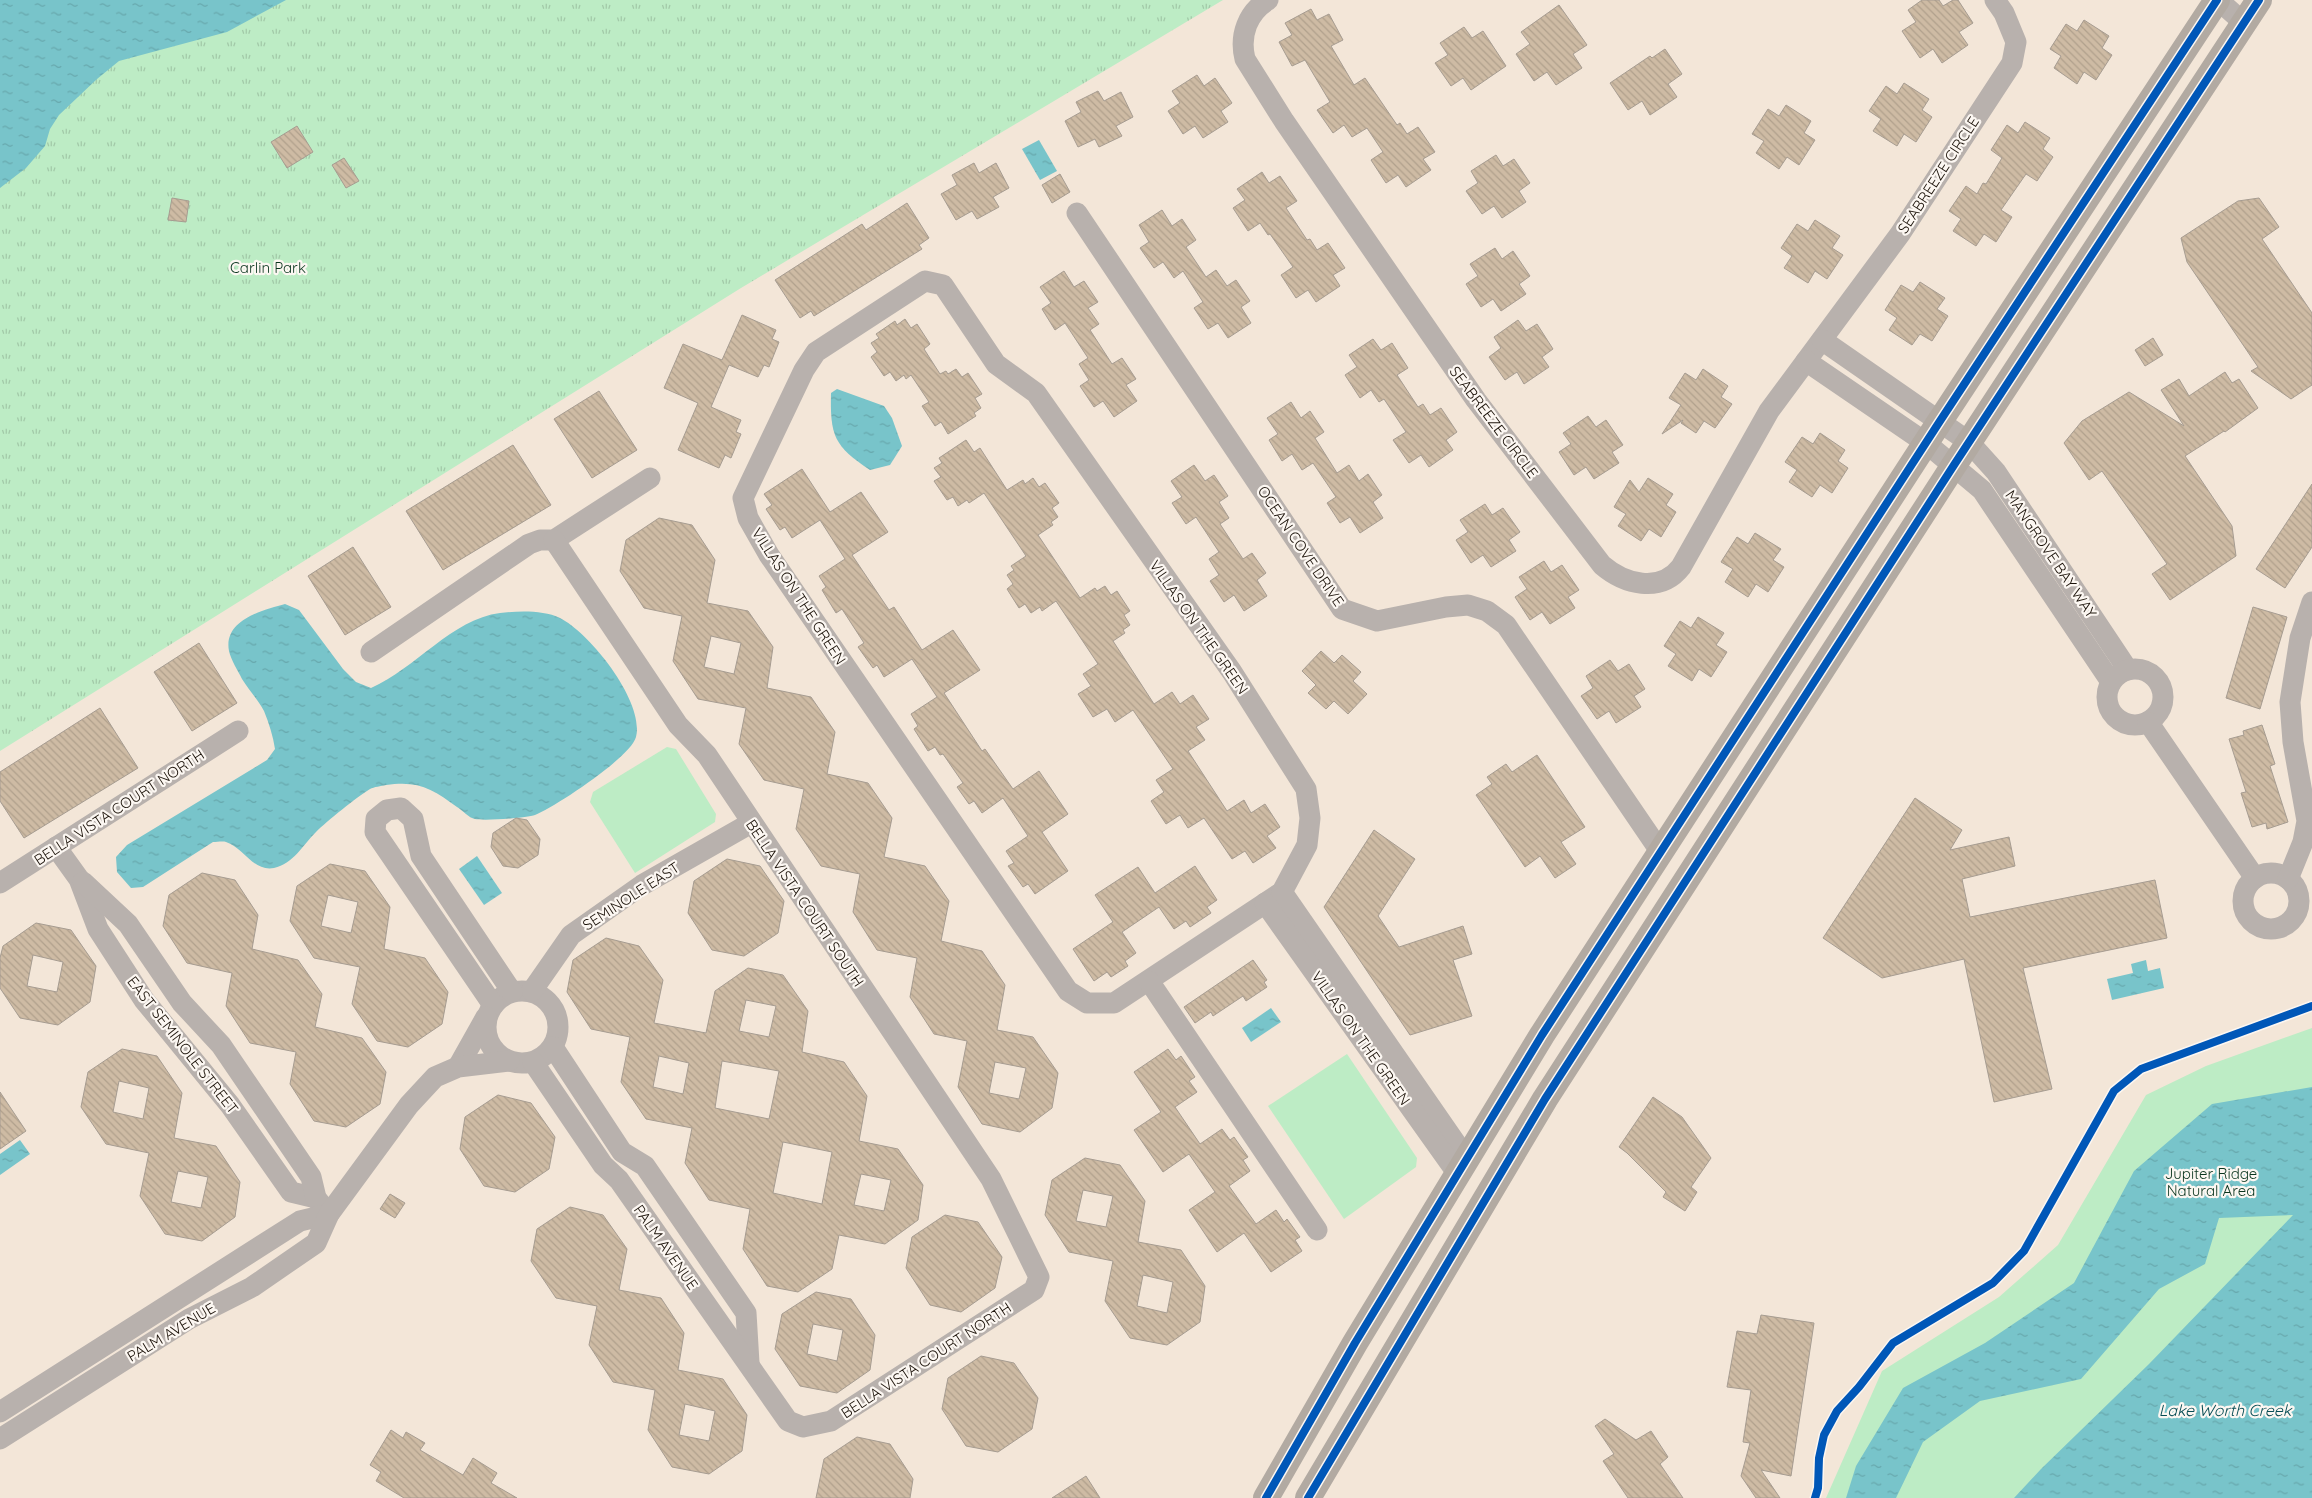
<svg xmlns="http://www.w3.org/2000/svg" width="2312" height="1498" font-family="Quicksand,sans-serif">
  <defs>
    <pattern id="park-tufts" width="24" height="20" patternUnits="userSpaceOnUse" patternTransform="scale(1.25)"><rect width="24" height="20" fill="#bdecc5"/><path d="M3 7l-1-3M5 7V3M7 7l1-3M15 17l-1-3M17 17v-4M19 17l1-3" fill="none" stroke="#a2c9a8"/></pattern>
    <pattern id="water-ripples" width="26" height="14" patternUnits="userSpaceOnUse" patternTransform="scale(1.25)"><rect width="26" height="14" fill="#78c4ca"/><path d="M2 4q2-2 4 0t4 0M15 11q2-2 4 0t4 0" fill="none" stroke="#67a7ac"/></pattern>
    <pattern id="building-back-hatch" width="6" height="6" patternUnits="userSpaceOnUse" patternTransform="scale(1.25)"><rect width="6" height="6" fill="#cebba4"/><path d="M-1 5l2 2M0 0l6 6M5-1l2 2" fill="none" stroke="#b0a08c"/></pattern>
  </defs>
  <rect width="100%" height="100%" fill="#f3e6d8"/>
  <g fill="#bdecc5">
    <polygon points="667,747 676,749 716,814 715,822 635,873 590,802 593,792"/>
    <polygon points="2312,1028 2312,1220 2035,1498 1826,1498 1882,1371 1999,1297 2058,1245 2146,1095 2206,1066"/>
    <polygon points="1347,1054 1417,1158 1416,1167 1344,1219 1268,1106"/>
  </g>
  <polygon fill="url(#park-tufts)" points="0,0 1223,0 741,288 0,751"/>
  <g fill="url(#water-ripples)">
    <polygon points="0,0 286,0 227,32 119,61 97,79 59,115 50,129 45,146 26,168 0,188"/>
    <polygon points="1039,140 1057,171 1040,180 1022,149"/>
    <path d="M837,389l47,17 8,12 10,28 -12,19 -20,5c-36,-24 -40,-34 -39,-77z"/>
    <path d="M285,604l14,6 44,59 13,13 15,6c44,-19 81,-69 129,-75 19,-2 43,-3 60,5 30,15 85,84 76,119 -5,20 -81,70 -101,78 -8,3 -51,6 -60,4 -6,-1 -13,-9 -18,-12 -24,-18 -39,-27 -71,-22 -5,1 -12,2 -16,4 -13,8 -43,32 -54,43 -13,13 -23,32 -42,36 -21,4 -31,-21 -48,-26 -3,-1 -9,0 -13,0l-70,45 -12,1 -14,-16 -1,-15 11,-12 140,-85 8,-11c-2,-13 -6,-26 -11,-38 -6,-11 -15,-21 -22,-32 -4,-8 -11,-19 -13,-28 -6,-31 34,-41 56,-47z"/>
    <polygon points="477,856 502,893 484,905 459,869"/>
    <polygon points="2146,960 2148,971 2160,968 2164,988 2112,1000 2107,979 2133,973 2131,964"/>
    <polygon points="1271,1008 1281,1022 1251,1042 1242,1028"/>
    <polygon points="2312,1087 2312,1498 2014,1498 2041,1469 2149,1364 2293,1215 2219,1218 2205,1264 2159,1289 2081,1379 1980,1401 1923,1442 1896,1498 1846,1498 1856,1466 1903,1388 1985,1343 2074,1283 2134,1171 2212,1104"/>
    <polygon points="20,1140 30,1154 0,1175 0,1154"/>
  </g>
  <g fill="url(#building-back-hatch)" stroke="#a69c91" fill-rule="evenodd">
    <polygon points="1922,0 1939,0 1943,6 1953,0 1958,0 1973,23 1959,32 1968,45 1942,63 1933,49 1920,58 1902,31 1916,22 1908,10"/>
    <polygon points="1559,5 1587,45 1573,54 1582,68 1556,85 1547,72 1534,81 1516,54 1530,44 1521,32"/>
    <polygon points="1311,9 1317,20 1329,14 1343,40 1331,46 1354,85 1365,78 1397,125 1400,123 1407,134 1418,127 1435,152 1423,159 1431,170 1406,187 1398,175 1386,183 1371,160 1383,152 1367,128 1352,137 1344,125 1333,133 1317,110 1330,102 1305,60 1292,66 1279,42 1292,35 1285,23"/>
    <polygon points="2084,20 2109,36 2102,48 2112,55 2096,80 2084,72 2077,84 2054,68 2061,56 2050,49 2066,24 2077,31"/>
    <polygon points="1464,27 1472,38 1483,31 1506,66 1471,90 1463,78 1451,86 1435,63 1448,55 1440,43"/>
    <polygon points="1665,49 1682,74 1668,84 1677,97 1650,115 1642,101 1628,110 1610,83 1650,56 1652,58"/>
    <polygon points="1197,75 1204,86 1215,78 1232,103 1221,111 1228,122 1203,138 1195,126 1183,134 1168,111 1180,103 1172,91"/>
    <polygon points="1904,83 1929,99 1922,110 1932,117 1916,142 1904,134 1897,146 1873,131 1881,119 1869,111 1886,86 1897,94"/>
    <polygon points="1098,91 1104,101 1121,92 1133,117 1116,126 1122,136 1099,147 1095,139 1078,147 1065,121 1081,112 1076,102"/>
    <polygon points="1786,105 1811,121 1804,133 1815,140 1799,165 1787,157 1779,169 1756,153 1764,141 1752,134 1768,109 1779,116"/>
    <polygon points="2025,122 2050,138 2043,149 2053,157 2037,181 2026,174 2001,210 2012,217 1996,242 1984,234 1976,246 1953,231 1961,219 1949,211 1966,186 1977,194 1983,183 1986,184 2002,158 1991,150 2007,125 2018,133"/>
    <polygon points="297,126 313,152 287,168 271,142"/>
    <polygon points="1496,155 1503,166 1514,159 1530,183 1519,191 1526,202 1502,218 1494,206 1482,214 1466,191 1478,183 1471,171"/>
    <polygon points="344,158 359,181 346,188 332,165"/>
    <polygon points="974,163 979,173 996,163 1009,188 993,197 999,207 977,219 972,211 956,220 941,194 957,185 952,175"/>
    <polygon points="1262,172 1269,183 1280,176 1297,201 1286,208 1307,240 1310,239 1317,250 1328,243 1345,268 1333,275 1340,286 1316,302 1308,290 1296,298 1281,275 1293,267 1270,234 1268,235 1260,223 1248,231 1233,208 1245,200 1237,189"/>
    <polygon points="1060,174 1070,192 1052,203 1042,185"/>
    <polygon points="172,198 189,201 186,222 168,220"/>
    <polygon points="2259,198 2279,227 2262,239 2312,313 2312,385 2291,399 2251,371 2258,367 2187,262 2181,238 2238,201"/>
    <polygon points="907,203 929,238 919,245 922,249 814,316 811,311 800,318 775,280 862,224 866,230"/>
    <polygon points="1162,210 1172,226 1182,219 1196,240 1186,247 1206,277 1216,270 1227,286 1236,280 1250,301 1241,307 1251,323 1228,338 1218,323 1208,329 1194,308 1203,302 1183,271 1174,278 1163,262 1154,268 1140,248 1149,242 1139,225"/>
    <polygon points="1815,220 1840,236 1832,248 1843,255 1827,279 1815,271 1808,283 1784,268 1792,256 1781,248 1797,224 1808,231"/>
    <polygon points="1495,248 1502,259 1513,251 1530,276 1519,284 1526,294 1501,311 1493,299 1481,307 1466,284 1478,276 1470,264"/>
    <polygon points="1064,271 1074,287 1084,281 1098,302 1088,308 1099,324 1090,330 1112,364 1122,358 1136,379 1126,385 1137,401 1114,417 1103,401 1094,407 1080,386 1089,380 1079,364 1088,358 1065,323 1055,330 1042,309 1051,303 1040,287"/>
    <polygon points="1920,282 1945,298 1937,309 1948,316 1932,341 1920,334 1912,345 1889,330 1897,318 1885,310 1901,285 1913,292"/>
    <polygon points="742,315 776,330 772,339 779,342 769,367 764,365 758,377 729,365 711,407 741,420 736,432 741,434 731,458 725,455 719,468 678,450 698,403 664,388 683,344 722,360"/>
    <polygon points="905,319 911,328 917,324 930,344 924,349 940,374 946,371 948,374 956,369 962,377 968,373 982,394 975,398 981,408 974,413 976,416 948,434 941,422 935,426 922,406 929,402 911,375 906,379 904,375 896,381 890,372 884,376 871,357 877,352 871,343 879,338 876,334 895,321 897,325"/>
    <polygon points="1518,320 1526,331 1537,324 1553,349 1542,357 1549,367 1524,384 1517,372 1505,380 1489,357 1501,348 1494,337"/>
    <polygon points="2153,338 2163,355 2145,366 2135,350"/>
    <polygon points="1373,339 1381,350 1392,343 1408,368 1397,375 1418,407 1423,404 1430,415 1441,408 1457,432 1446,440 1453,450 1429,467 1421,455 1409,463 1393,440 1406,432 1384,399 1379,402 1371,390 1360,398 1345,375 1357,367 1349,355"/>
    <polygon points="1703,369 1728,386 1721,397 1732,404 1715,428 1704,421 1696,433 1681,423 1683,420 1662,434 1681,405 1669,398 1685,373 1696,380"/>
    <polygon points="2225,372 2232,383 2239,379 2258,408 2225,432 2224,431 2185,456 2232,526 2236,556 2170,600 2152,574 2167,564 2102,471 2089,480 2064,443 2082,421 2129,392 2184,426 2161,390 2179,379 2189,396"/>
    <polygon points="599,391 637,450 592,478 554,419"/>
    <polygon points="1291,402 1301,418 1310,411 1324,432 1315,438 1337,473 1349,465 1359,481 1368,474 1382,495 1373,502 1383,518 1360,533 1350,517 1340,523 1327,503 1336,497 1313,463 1302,470 1292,454 1282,461 1269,440 1278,434 1267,418"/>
    <polygon points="1588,416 1596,427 1606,420 1623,445 1612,452 1619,463 1594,479 1586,467 1574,475 1559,452 1571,444 1563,433"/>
    <polygon points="1820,433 1845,450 1838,461 1848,468 1832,493 1820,485 1812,497 1789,482 1797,470 1785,462 1802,437 1813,444"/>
    <polygon points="966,440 974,452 980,448 1007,490 1023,480 1025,484 1033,478 1039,487 1045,483 1059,503 1052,508 1058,517 1051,522 1053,525 1038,535 1080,598 1095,588 1097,591 1105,586 1111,595 1117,591 1130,611 1124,615 1130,625 1123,630 1125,633 1113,641 1154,704 1172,692 1180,704 1193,695 1209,719 1196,727 1205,740 1188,751 1227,811 1244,800 1251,813 1265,804 1280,827 1267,836 1276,848 1253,863 1245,851 1232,859 1204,818 1188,828 1180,815 1166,824 1151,801 1164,792 1156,780 1173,769 1133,710 1115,722 1107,709 1093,717 1078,694 1091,686 1083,674 1098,664 1056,601 1042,611 1040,607 1031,613 1025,604 1019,608 1007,589 1013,584 1007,575 1014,570 1011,566 1026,556 984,493 969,503 967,500 958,506 953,497 947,500 934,481 941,477 934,468 942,463 939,458"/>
    <polygon points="513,445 551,505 443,570 406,511"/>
    <polygon points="1194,465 1205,481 1214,475 1228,496 1219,502 1229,518 1220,524 1243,559 1252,553 1266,573 1257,580 1267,596 1244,611 1234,595 1224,602 1210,581 1219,575 1209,559 1219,552 1196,517 1186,524 1172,503 1182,497 1171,481"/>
    <polygon points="802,469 830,512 861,492 888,532 852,555 889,610 894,607 922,650 953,630 980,670 944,693 982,751 985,749 1013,789 1039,771 1068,814 1042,832 1068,871 1035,894 1028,884 1023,887 1008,866 1014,863 1006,851 1028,836 1003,798 982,813 974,801 969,804 957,787 963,783 943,754 940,755 935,747 928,751 914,729 918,726 911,714 937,697 912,659 884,677 877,665 873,668 858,647 864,643 842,609 836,613 822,590 826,587 819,576 845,559 820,520 792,538 785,527 780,530 766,509 772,505 764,494"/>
    <polygon points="1648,478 1673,494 1666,505 1676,512 1661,537 1649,529 1641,541 1618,526 1626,514 1614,507 1630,480 1639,492"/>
    <polygon points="2312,484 2312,547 2285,588 2256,569"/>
    <polygon points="1485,504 1492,515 1503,508 1520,532 1509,540 1516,551 1491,567 1483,555 1471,563 1456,540 1468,532 1460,520"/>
    <path d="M659,518l33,7 23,35 -8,43 41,8 25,36 -6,41 44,9 24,35 -8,42 41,9 24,35 -8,39 41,9 24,35 -8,40 41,10 23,34 -8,45 36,7 25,36 -6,35 -32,24 -38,-8 -24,-37 9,-46 -33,-7 -24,-37 7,-39 -40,-8 -24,-38 7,-38 -39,-8 -25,-37 8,-40 -40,-9 -25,-36 7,-36 -48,-9 -25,-38 9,-45 -38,-8 -24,-37 6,-31zM711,636l30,7 -7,31 -30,-7zM995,1062l31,6 -7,31 -30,-6z"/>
    <polygon points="1755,533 1781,549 1773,560 1784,567 1768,592 1756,584 1748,597 1725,582 1733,569 1721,562 1737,537 1748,544"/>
    <polygon points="353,547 391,607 345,635 308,576"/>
    <polygon points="1544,561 1551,572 1562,565 1579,590 1568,597 1575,608 1550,624 1542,612 1530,620 1515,597 1527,589 1519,577"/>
    <polygon points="2253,607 2287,617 2260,709 2226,698"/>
    <polygon points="1698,617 1724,633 1716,645 1727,652 1711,677 1699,669 1692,681 1668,666 1676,654 1664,646 1680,621 1691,628"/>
    <polygon points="199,643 237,703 192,731 154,672"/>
    <polygon points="1321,651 1334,663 1342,655 1361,672 1353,681 1367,694 1348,714 1334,701 1326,709 1308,693 1316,685 1302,671"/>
    <polygon points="1610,660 1618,671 1629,664 1645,689 1634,696 1641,707 1616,723 1609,711 1597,719 1581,696 1593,688 1586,676"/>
    <polygon points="100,708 138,768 24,838 0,801 0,772"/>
    <polygon points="2262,725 2275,764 2270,766 2288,822 2267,829 2266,823 2252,827 2241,793 2246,792 2229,739 2244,735 2243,731"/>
    <polygon points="1537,755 1585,827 1561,842 1576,864 1555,878 1540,856 1525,867 1476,795 1492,784 1487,777 1506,764 1512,772"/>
    <polygon points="1915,798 1962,830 1950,850 2009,837 2015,866 1962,879 1970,917 2155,880 2167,938 2023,968 2052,1089 1994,1102 1964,959 1882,978 1823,938"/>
    <polygon points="516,818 527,820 540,839 538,855 518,868 503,866 491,847 493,833"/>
    <polygon points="1374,830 1415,859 1378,916 1399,947 1463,926 1472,954 1453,960 1472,1016 1410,1035 1324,907"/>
    <polygon points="727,859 760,866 784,901 778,933 744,956 712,950 688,913 694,881"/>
    <path d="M330,864l35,7 25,36 -6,42 41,9 23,34 -6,32 -34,23 -31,-6 -25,-37 8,-37 -46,-9 -24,-37 7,-35zM328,895l30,7 -7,31 -30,-7z"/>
    <polygon points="1195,866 1217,900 1207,907 1211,913 1190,927 1186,921 1174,929 1159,907 1122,932 1136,953 1125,961 1128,966 1111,977 1107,972 1094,981 1073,949 1113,922 1095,895 1138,867 1155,893"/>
    <polygon points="202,873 235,880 258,915 252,949 298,960 322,994 315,1027 362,1038 386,1072 380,1104 346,1127 314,1121 290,1084 296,1052 250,1043 226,1006 232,973 187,963 163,926 169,895"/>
    <path d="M36,923l35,7 25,36 -6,36 -32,23 -38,-7 -20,-30v-30l3,-12zM33,955l30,7 -6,30 -30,-6z"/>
    <path d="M606,938l33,8 24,34 -9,43 52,10 9,-42 33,-23 35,7 25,36 -6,41 42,10 23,34 -8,45 39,8 25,36 -5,35 -33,24 -46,-9 -7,34 -34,23 -31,-6 -24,-37 7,-40 -41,-9 -24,-37 7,-35 -46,-9 -25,-37 9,-45 -39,-8 -24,-37 6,-32zM746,1000l30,6 -7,31 -30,-6zM659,1056l30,7 -6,31 -30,-7zM722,1061l57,10 -10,48 -54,-11zM783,1142l49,10 -10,52 -49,-11zM861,1174l30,6 -7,31 -30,-6z"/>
    <polygon points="1253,960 1267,980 1264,982 1267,987 1246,1001 1243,996 1213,1016 1211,1012 1195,1023 1184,1007"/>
    <path d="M122,1049l35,7 25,37 -8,45 42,8 24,36 -5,35 -33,24 -37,-7 -25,-38 9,-43 -43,-9 -25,-37 7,-35zM119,1081l30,7 -6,31 -30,-7zM178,1171l30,6 -7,31 -30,-6z"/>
    <polygon points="1168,1049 1176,1060 1181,1056 1195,1077 1189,1081 1197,1092 1175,1107 1200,1144 1222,1129 1230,1140 1234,1137 1248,1157 1243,1160 1250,1171 1229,1186 1256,1224 1276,1210 1284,1222 1287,1219 1300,1237 1295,1240 1302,1251 1271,1272 1244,1233 1217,1252 1189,1210 1215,1192 1189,1154 1163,1172 1134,1130 1161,1112 1134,1072"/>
    <polygon points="0,1092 26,1131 0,1149"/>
    <polygon points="498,1095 531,1103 555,1137 549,1169 515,1192 484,1186 460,1149 465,1117"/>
    <polygon points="1653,1097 1682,1117 1711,1158 1691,1187 1697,1192 1685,1211 1663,1197 1666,1192 1627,1153 1619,1147"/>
    <path d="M1085,1158l35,7 25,36 -7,41 43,8 24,36 -5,36 -33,23 -37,-7 -25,-37 8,-40 -44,-9 -24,-37 7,-35zM1083,1190l30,6 -7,31 -30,-6zM1143,1275l30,7 -6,31 -30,-7z"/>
    <polygon points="390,1194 405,1203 395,1218 380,1209"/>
    <path d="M570,1207l33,8 24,34 -8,41 42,8 23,35 -6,37 45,9 24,36 -5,36 -33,23 -37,-7 -24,-37 7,-40 -42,-8 -24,-37 8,-39 -41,-8 -25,-37 6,-32zM685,1404l30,7 -6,30 -30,-6z"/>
    <polygon points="945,1215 978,1222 1002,1257 995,1288 961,1312 930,1305 906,1268 912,1237"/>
    <path d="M816,1292l35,7 24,36 -5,35 -33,23 -37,-7 -25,-37 7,-35zM813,1324l30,6 -6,31 -30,-7z"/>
    <polygon points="1761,1315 1814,1323 1791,1476 1761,1470 1780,1498 1756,1498 1741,1476 1750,1443 1743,1442 1751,1390 1727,1387 1737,1331 1757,1334"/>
    <polygon points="981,1356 1014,1363 1038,1398 1032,1429 998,1452 966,1446 942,1409 948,1378"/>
    <polygon points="1605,1419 1636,1440 1651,1431 1668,1457 1660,1464 1683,1498 1628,1498 1603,1461 1614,1454 1595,1426"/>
    <polygon points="391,1430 403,1438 406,1432 425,1443 420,1450 463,1475 473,1458 497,1473 491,1483 517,1498 404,1498 376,1481 381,1472 370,1465"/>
    <polygon points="857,1437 890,1444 913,1479 910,1498 816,1498 824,1459"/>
    <polygon points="1086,1476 1100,1498 1052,1498"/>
  </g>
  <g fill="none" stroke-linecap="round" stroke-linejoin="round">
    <g stroke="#b8b1ad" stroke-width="21">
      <path d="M1268,0c-20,12 -29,35 -23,59l39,62 192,279 126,165c22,19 58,29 79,2l88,-156 131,-177 112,-171 4,-21 -12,-29 -9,-13"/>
      <polyline points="2218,0 2244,23"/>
      <polyline points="1077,213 1342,609 1377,621 1446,607 1468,605 1487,611 1506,625 1660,851"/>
      <polygon points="925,281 943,285 996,364 1036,393 1232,672 1306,789 1310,818 1307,845 1282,892 1114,1003 1087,1003 1068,991 769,555 748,518 743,498 804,370 816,352"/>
      <polyline points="1822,340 1969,442 1996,472 2128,670"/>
      <polyline points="1806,361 1926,443 1982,490 2111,682"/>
      <polyline points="371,652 529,544 540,540 554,540 650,478"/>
      <circle cx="2135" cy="697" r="28"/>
      <polyline points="2148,722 2255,878"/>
      <polyline points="56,847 79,879 98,929 144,1000 230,1105 291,1192 316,1198"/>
      <circle cx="2271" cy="901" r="28"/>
      <polyline points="2288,879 2303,842 2307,821 2293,742 2290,702 2300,638 2312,602"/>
      <polyline points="83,882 128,924 182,1003 221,1045 311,1177 316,1198 324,1208"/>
      <polyline points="0,883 238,731"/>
      <polyline points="1282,892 1466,1158"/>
      <polyline points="1265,903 1457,1173"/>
      <polyline points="1149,981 1317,1230"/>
      <circle cx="522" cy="1027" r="36"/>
      <polyline points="532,991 571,935 642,885 751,823"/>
      <polyline points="493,1005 375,832 376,819 387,810 401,808 413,819 421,856 512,992"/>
      <polyline points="553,1047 622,1152 645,1166 746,1313 749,1363"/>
      <polyline points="533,1062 603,1165 619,1180 788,1421 803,1427 831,1421 1034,1290 1039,1277 991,1179 707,755 678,725 554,540"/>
      <polyline points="458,1067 486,1017"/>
      <polyline points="0,1412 300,1221 329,1214"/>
      <polyline points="0,1439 189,1319 252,1287 316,1243 329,1214 409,1105 435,1077 458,1067 509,1061"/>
    </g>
    <g stroke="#b2aaa2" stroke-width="26">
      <polyline points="1266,1498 1355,1343 1542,1035 1940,421 2217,0"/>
      <polyline points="1308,1498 1545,1099 1954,465 2259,0"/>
    </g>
    <defs>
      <g id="cycleway">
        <polyline points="1266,1498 1355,1343 1542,1035 1940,421 2217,0"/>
        <polyline points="1308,1498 1545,1099 1954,465 2259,0"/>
        <polyline points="1815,1498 1818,1488 1819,1458 1824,1435 1837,1411 1859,1387 1893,1343 1993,1283 2024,1251 2114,1091 2141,1069 2312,1006"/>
      </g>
    </defs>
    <use href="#cycleway" stroke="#fcf7f2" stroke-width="11"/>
    <use href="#cycleway" stroke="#0057b8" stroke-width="8"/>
  </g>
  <g text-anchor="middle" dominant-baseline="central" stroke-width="4.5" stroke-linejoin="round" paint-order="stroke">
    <g font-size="15" fill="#1a1108" stroke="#fcf7f2">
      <text transform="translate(1938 175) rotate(-57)">SEABREEZE CIRCLE</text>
      <text transform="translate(1494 422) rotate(53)">SEABREEZE CIRCLE</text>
      <text transform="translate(1301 546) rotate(56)">OCEAN COVE DRIVE</text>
      <text transform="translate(2051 554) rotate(56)">MANGROVE BAY WAY</text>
      <text transform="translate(799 596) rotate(57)">VILLAS ON THE GREEN</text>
      <text transform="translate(1199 627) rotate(55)">VILLAS ON THE GREEN</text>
      <text transform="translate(119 807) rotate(-33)">BELLA VISTA COURT NORTH</text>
      <text transform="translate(631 896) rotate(-33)">SEMINOLE EAST</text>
      <text transform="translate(805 903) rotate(56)">BELLA VISTA COURT SOUTH</text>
      <text transform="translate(1361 1038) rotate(55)">VILLAS ON THE GREEN</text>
      <text transform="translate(183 1045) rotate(52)">EAST SEMINOLE STREET</text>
      <text transform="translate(666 1247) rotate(55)">PALM AVENUE</text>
      <text transform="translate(171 1332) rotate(-31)">PALM AVENUE</text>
      <text transform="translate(926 1360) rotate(-33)">BELLA VISTA COURT NORTH</text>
    </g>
    <g font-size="15" fill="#0a351e" stroke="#fcf7f2">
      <text x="268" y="267">Carlin Park</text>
      <text x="2211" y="1173">Jupiter Ridge<tspan x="2211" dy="17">Natural Area</tspan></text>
    </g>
    <g font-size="16" font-style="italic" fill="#074d55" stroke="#fcf7f2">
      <text x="2225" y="1410">Lake Worth Creek</text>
    </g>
  </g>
</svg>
